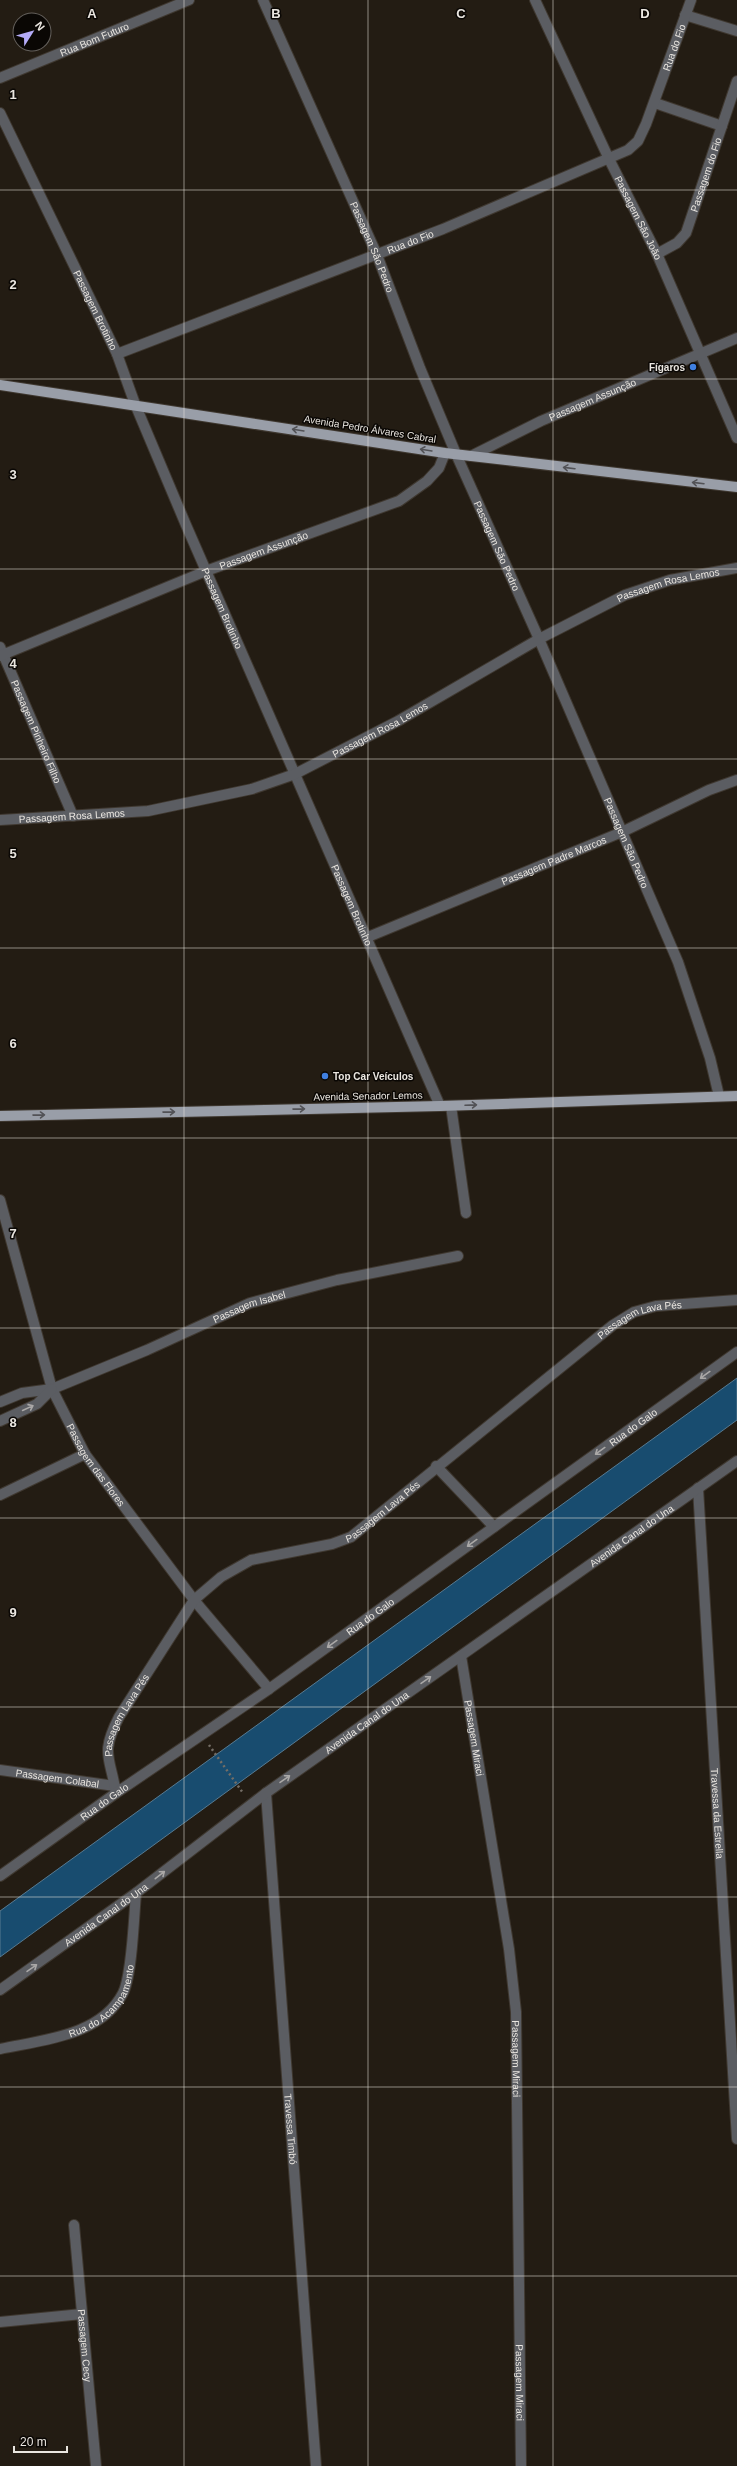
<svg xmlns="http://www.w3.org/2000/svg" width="737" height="2466" font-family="Arial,sans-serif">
  <rect width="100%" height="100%" fill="#231c13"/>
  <polygon fill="#184c6f" stroke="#577a91" points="737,1378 737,1420 0,1957 0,1911"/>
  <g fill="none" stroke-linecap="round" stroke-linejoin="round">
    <defs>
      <polyline id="lane" points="451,1106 466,1213"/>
      <g id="street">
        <path id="s1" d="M263,0l114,255 43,113 36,86 83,185 139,323 32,96 9,38"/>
        <path id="s2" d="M535,0l74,159 48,95 80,184"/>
        <polyline points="685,15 737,31"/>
        <path id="s3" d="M0,78l189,-78"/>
        <polyline points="655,103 722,126"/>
        <path id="s4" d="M0,113l117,241 18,50 51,121 254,581"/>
        <path id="s5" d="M657,254l20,-11 9,-10 51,-152"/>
        <path id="s6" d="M117,354l326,-125 185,-79 10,-9 8,-17 45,-124"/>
        <path id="s7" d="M471,456l70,-35 196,-83"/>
        <path id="s8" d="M0,647l73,169"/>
        <path id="s9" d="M0,656l206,-85 193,-70 28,-20 12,-13 6,-15"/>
        <path id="s10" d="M0,820l148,-9 104,-22 43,-15 103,-53 141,-82 86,-44 45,-15 67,-12"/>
        <path id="s11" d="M368,937l254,-105 87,-42 28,-10"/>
        <path id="s12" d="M0,1200l52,189 33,65 109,146 75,89"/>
        <path id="s13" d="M0,1402l22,-9 30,-4 95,-39 103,-47 87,-23 121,-24"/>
        <polyline points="0,1421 37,1404 52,1389"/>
        <polyline points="436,1466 494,1527"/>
        <path id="s14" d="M698,1488l39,651"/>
        <polyline points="0,1495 85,1454"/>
        <path id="s15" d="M461,1656l48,293 7,63 5,454"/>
        <path id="s16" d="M0,1770l115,16"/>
        <path id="s17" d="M116,1793c-6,-37 -16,-39 3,-76l75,-117 27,-23 30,-17 81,-16 19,-7 262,-212 21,-13 22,-6 81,-6"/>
        <path id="s18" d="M266,1793l50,673"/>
        <path id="s19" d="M0,1876l116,-83 153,-104 468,-337"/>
        <path id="s20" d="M0,1990l136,-97 130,-100 471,-332"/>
        <path id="s21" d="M0,2049c42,-9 101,-13 123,-56 9,-17 11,-77 13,-100"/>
        <path id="s22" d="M74,2225l22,241"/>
        <polyline points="0,2322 82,2314"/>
      </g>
      <g id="primary">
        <polyline points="0,385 445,453 737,487"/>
        <polyline points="0,1116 440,1106 737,1096"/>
      </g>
    </defs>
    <use href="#lane" stroke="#3f3830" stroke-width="12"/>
    <use href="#street" stroke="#3f3830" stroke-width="12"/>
    <use href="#primary" stroke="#3f3830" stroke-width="12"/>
    <polyline stroke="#746e66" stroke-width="2.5" stroke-dasharray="2 3" stroke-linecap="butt" points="209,1745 243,1793"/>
    <use href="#lane" stroke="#5b5d62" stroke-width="10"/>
    <use href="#street" stroke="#5b5d62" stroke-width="10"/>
    <use href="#primary" stroke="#999ea8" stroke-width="10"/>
  </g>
  <defs><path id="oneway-shaft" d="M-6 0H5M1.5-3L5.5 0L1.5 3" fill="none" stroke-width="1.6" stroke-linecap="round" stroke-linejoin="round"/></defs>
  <g stroke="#525256">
    <use href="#oneway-shaft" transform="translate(298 430) rotate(-171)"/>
    <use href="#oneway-shaft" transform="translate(426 450) rotate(-171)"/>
    <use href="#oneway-shaft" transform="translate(569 468) rotate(-173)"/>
    <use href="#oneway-shaft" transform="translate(698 483) rotate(-173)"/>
    <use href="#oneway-shaft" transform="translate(471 1105) rotate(-2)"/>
    <use href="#oneway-shaft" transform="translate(299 1109) rotate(-1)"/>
    <use href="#oneway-shaft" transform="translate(169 1112) rotate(-1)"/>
    <use href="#oneway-shaft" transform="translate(39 1115) rotate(-1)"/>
  </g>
  <g stroke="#aaa8a7">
    <use href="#oneway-shaft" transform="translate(705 1375) rotate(144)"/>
    <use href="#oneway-shaft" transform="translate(28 1408) rotate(-25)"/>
    <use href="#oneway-shaft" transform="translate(600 1451) rotate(144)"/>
    <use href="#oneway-shaft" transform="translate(472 1543) rotate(144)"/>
    <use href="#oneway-shaft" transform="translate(332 1644) rotate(144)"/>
    <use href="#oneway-shaft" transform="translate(426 1680) rotate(-35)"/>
    <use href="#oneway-shaft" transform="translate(285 1779) rotate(-35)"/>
    <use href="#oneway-shaft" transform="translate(160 1875) rotate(-38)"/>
    <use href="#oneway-shaft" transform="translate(32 1968) rotate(-35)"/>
  </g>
  <path fill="none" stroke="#eae6e0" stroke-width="1" stroke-opacity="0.55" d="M184,0v2466M368,0v2466M553,0v2466M0,190h737M0,379h737M0,569h737M0,759h737M0,948h737M0,1138h737M0,1328h737M0,1518h737M0,1707h737M0,1897h737M0,2087h737M0,2276h737"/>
  <g fill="#3f7fe0" stroke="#0a0704" stroke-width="1.5">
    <circle cx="693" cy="367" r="4"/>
    <circle cx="325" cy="1076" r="4"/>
  </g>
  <g text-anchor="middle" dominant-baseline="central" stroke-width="3" stroke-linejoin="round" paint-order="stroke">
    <g font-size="10" fill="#eae6e0" stroke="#0a0704">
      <text stroke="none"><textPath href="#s3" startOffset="102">Rua Bom Futuro</textPath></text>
      <text stroke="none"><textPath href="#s6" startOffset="664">Rua do Fio</textPath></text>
      <text stroke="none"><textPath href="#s5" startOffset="98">Passagem do Fio</textPath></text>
      <text stroke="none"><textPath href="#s2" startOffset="241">Passagem São João</textPath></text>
      <text stroke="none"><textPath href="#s6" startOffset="314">Rua do Fio</textPath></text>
      <text stroke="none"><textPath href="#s1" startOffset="270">Passagem São Pedro</textPath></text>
      <text stroke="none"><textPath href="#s4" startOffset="219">Passagem Brotinho</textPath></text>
      <text stroke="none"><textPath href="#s7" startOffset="134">Passagem Assunção</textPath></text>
      <text transform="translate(370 429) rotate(9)">Avenida Pedro Álvares Cabral</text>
      <text stroke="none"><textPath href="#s1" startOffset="594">Passagem São Pedro</textPath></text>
      <text stroke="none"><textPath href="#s9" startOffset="284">Passagem Assunção</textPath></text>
      <text stroke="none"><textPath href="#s10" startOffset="720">Passagem Rosa Lemos</textPath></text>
      <text stroke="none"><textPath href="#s4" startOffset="543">Passagem Brotinho</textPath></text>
      <text stroke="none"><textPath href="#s10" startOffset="396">Passagem Rosa Lemos</textPath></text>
      <text stroke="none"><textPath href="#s8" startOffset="92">Passagem Pinheiro Filho</textPath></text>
      <text stroke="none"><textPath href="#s10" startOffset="72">Passagem Rosa Lemos</textPath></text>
      <text stroke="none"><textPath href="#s1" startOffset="918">Passagem São Pedro</textPath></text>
      <text stroke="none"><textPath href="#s11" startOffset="201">Passagem Padre Marcos</textPath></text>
      <text stroke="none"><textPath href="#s4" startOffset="867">Passagem Brotinho</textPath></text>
      <text transform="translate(368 1096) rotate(-1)">Avenida Senador Lemos</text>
      <text stroke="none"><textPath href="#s13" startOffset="268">Passagem Isabel</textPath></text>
      <text stroke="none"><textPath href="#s17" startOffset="755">Passagem Lava Pés</textPath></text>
      <text stroke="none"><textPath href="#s19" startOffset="776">Rua do Galo</textPath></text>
      <text stroke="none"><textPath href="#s12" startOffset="284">Passagem das Flores</textPath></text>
      <text stroke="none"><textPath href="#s17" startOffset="431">Passagem Lava Pés</textPath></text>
      <text stroke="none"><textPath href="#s20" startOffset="778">Avenida Canal do Una</textPath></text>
      <text stroke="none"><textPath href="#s19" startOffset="452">Rua do Galo</textPath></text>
      <text stroke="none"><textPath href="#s17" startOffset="83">Passagem Lava Pés</textPath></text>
      <text stroke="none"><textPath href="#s20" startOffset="454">Avenida Canal do Una</textPath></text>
      <text stroke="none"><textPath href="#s15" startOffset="83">Passagem Miraci</textPath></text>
      <text stroke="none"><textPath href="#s16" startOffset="58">Passagem Colabal</textPath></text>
      <text stroke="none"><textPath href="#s19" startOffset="128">Rua do Galo</textPath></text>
      <text stroke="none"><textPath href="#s14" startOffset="326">Travessa da Estrella</textPath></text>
      <text stroke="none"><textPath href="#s20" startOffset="130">Avenida Canal do Una</textPath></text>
      <text stroke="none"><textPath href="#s21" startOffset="120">Rua do Acampamento</textPath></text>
      <text stroke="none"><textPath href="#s15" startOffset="407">Passagem Miraci</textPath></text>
      <text stroke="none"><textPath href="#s18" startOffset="337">Travessa Timbó</textPath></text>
      <text stroke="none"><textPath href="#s22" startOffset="121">Passagem Cecy</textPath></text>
      <text stroke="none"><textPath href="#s15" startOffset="731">Passagem Miraci</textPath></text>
    </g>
    <g font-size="10" font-weight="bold" fill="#eae6e0" stroke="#0a0704" text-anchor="end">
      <text x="685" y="367">Fígaros</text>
      <text x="333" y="1076" text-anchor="start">Top Car Veículos</text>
    </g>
  </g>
  <g font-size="13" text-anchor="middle" font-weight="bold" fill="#eae6e0" stroke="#0a0704" stroke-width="3" stroke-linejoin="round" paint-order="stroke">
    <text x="92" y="18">A</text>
    <text x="276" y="18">B</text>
    <text x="461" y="18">C</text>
    <text x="645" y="18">D</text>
    <text x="13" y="99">1</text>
    <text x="13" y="289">2</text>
    <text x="13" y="479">3</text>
    <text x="13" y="668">4</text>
    <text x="13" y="858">5</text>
    <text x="13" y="1048">6</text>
    <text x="13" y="1238">7</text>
    <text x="13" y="1427">8</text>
    <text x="13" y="1617">9</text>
  </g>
  <g transform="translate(32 32) rotate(53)"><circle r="19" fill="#0a0704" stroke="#64605c"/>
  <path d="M0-3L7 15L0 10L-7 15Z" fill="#b5acf8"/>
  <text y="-6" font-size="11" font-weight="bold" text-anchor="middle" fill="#eae6e0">N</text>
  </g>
  <path d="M14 2446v6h53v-6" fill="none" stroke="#eae6e0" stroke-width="2"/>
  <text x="20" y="2446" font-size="12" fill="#eae6e0" stroke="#0a0704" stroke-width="3" paint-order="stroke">20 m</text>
</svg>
